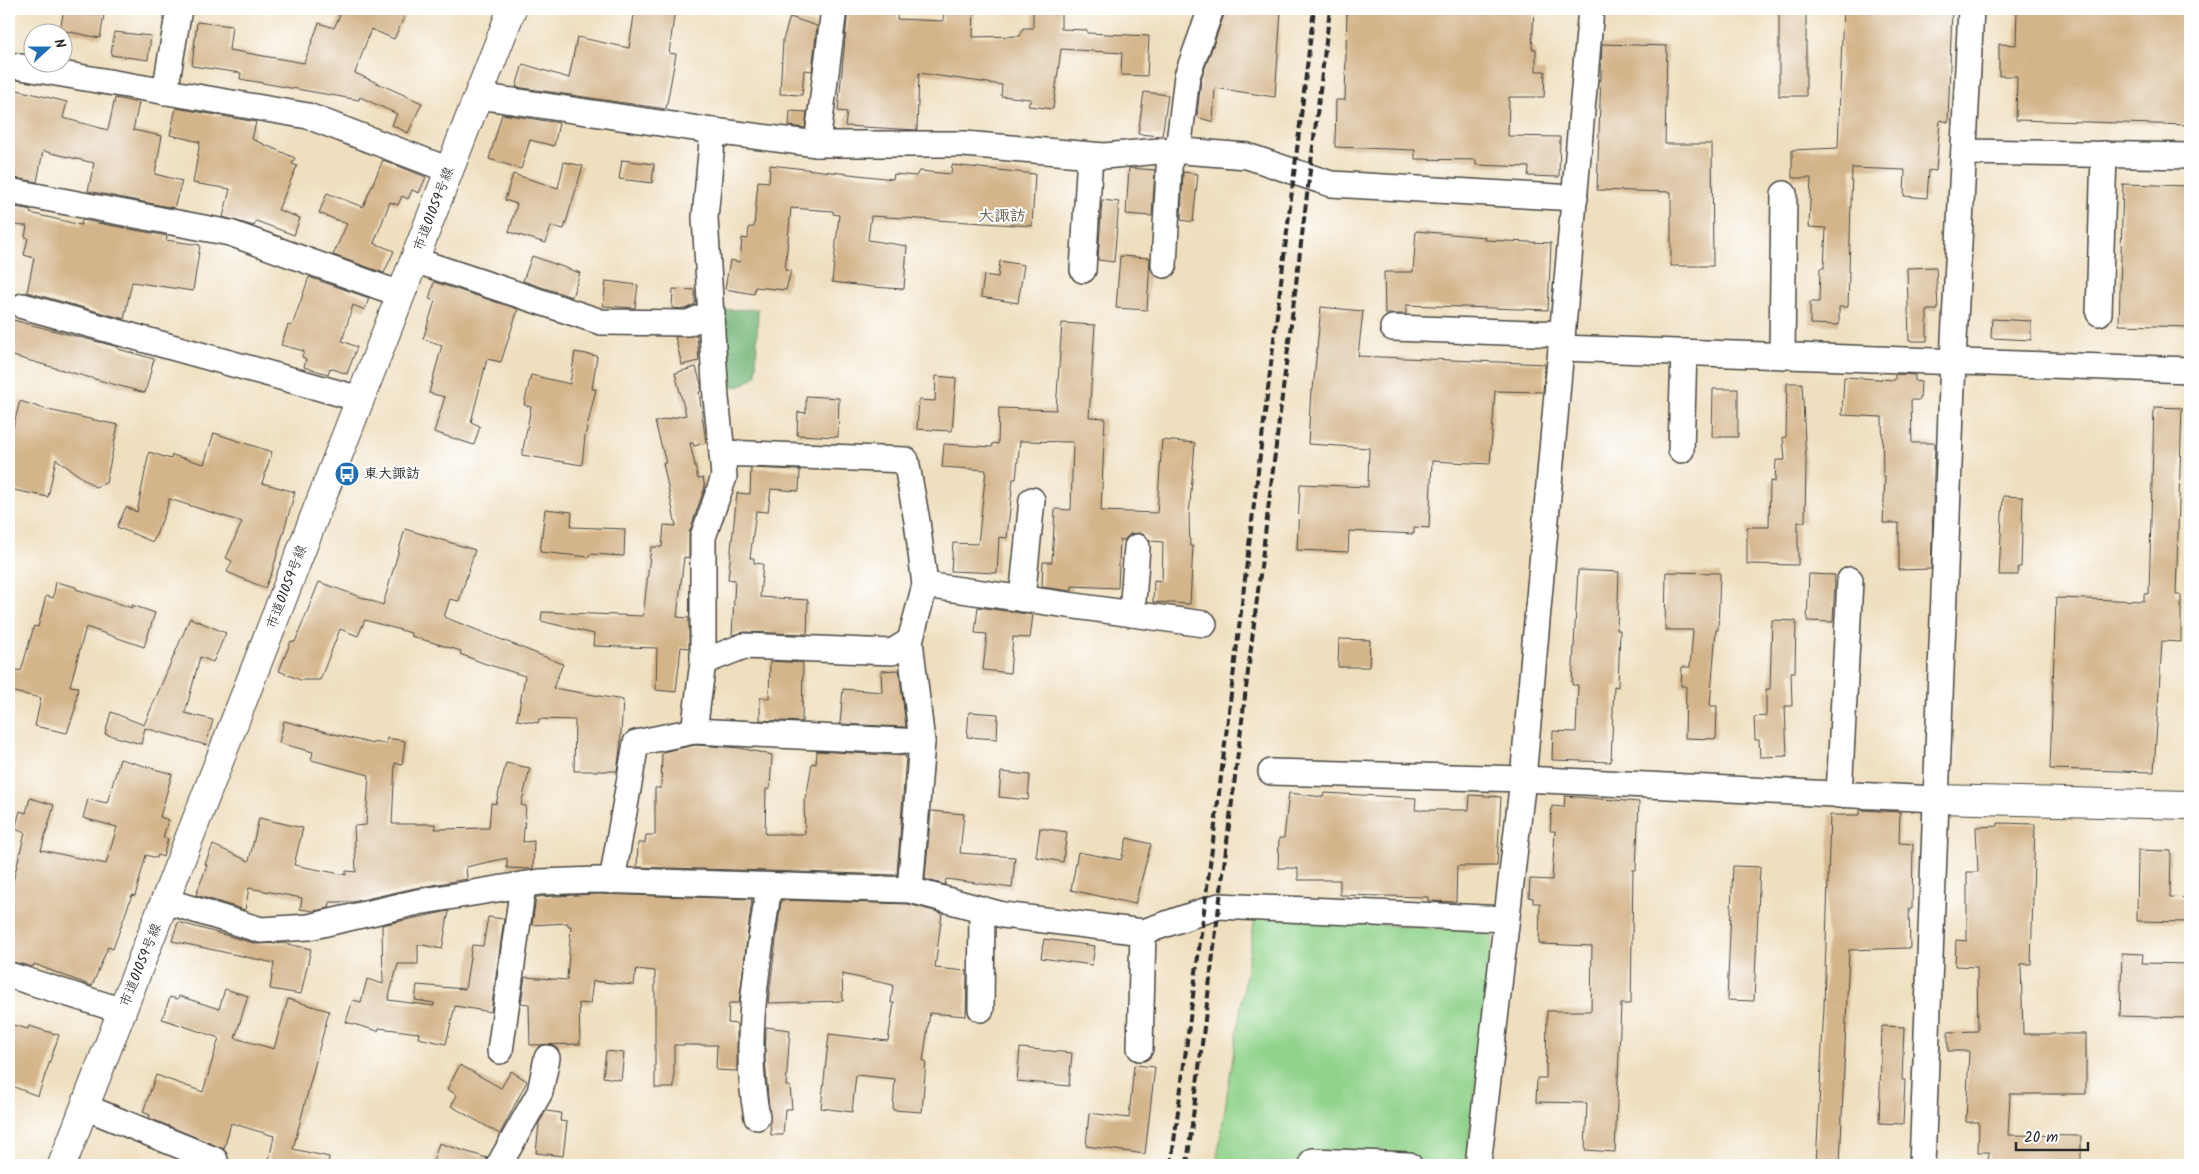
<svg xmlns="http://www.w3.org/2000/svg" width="2199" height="1174" font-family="Kalam,'Klee One',sans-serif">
  <rect width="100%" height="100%" fill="#fff"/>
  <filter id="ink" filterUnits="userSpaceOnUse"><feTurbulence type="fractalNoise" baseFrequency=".02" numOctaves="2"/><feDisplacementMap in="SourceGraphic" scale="10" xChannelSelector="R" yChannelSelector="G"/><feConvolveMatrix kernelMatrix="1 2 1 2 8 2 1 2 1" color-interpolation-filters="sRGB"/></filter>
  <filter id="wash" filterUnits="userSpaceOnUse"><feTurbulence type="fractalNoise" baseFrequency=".0096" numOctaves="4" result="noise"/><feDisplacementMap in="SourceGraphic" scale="20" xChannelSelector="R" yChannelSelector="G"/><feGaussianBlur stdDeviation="1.12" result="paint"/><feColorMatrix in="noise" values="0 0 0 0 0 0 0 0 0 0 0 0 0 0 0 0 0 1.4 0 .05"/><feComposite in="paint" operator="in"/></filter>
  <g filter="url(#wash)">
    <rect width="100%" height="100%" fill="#efdfbf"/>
    <polygon fill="#91d38b" stroke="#5e7f5b" points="1255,917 1493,932 1466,1165 1216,1165"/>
    <polygon fill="#74b577" stroke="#507051" points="758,309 756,376 739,387 722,384 719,322 724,310"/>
    <g id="blocks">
      <g fill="#d4b58b">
        <polygon points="64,9 105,9 100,38 60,30"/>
        <polygon points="326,9 408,9 394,39 371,29 355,73 422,103 408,133 392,125 397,114 360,97 359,100 240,79 241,73 192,66 197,22 232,26 229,50 304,63 319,23 334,28 340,15"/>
        <polygon points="635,9 675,9 669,53 676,54 666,109 516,87 523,64 569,78 577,37 629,48"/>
        <polygon points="848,9 898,11 897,19 943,21 944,9 974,9 973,37 1020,36 1023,28 1033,28 1033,9 1061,9 1061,29 1087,30 1087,33 1149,36 1147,76 1121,75 1122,53 1061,49 1053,109 1028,106 1031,99 1001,96 1002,85 919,73 917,130 845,126 847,112 838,111"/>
        <polygon points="1226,9 1281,11 1275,97 1215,88 1213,122 1197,117 1201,79"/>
        <polygon points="1347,9 1452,9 1451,11 1490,13 1490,9 1534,9 1532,49 1536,49 1536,71 1545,71 1544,97 1509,97 1508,136 1560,137 1559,177 1528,176 1529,167 1476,165 1476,160 1415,159 1415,150 1335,147 1336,100 1345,100"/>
        <rect x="1779" y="9" width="27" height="87"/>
        <polygon points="1843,9 1952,9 1948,122 1940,120 1936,171 1929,170 1927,198 1904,196 1905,170 1852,168 1848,307 1839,307 1839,325 1810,324 1810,302 1819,302 1820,268 1824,268 1826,228 1809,227 1811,178 1792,178 1792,150 1838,148"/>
        <polygon points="2017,9 2190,9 2190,125 2016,120 2017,76 1999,76 1999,44 2016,45"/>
        <polygon points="790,17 817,26 812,71 804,70 802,95 780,94 783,40"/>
        <polygon points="114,32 151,36 148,60 111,55"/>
        <polygon points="1602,44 1667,46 1665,144 1712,144 1713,266 1671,266 1671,192 1597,190"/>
        <polygon points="13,89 67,102 63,118 108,130 115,98 139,103 133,130 162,136 155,174 182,181 174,208 88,191 94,163 43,151 37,182 9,177 9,96 11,96"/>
        <polygon points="1144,92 1168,95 1162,136 1138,134"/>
        <polygon points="176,108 256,122 252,139 295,158 292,164 297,166 278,210 300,218 294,235 256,221 254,226 223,217 230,189 193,183 200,142 170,135"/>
        <polygon points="790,111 807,112 805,128 789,126"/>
        <polygon points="502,114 559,123 554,146 530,140 521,169 489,159"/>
        <polygon points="383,160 426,177 419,193 412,190 408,199 402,196 398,205 390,202 374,243 394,251 384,273 333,255 347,224 319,213 327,193 363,207"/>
        <polygon points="622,160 654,164 652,183 619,179"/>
        <polygon points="564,162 583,166 564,229 551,226 546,243 509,232 517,204 505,200 513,174 558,188"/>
        <polygon points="770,165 893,179 894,174 916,176 919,171 951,174 952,165 1035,174 1032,226 871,216 868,240 907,246 904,289 872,287 832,282 839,215 833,214 833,211 791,208 785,270 791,271 786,290 755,287 754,294 725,289 730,260 740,262 742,238 748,239 749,227 754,227 758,181 769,182"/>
        <polygon points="1129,168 1155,170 1152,216 1126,214"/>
        <polygon points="1183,172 1198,174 1193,222 1181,220"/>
        <polygon points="2123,184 2190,186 2190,327 2119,325"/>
        <polygon points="1102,200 1119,202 1114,262 1098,260"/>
        <polygon points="9,206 31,210 30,213 81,225 82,220 167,236 166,240 200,245 193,291 132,282 124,319 27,292 34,258 24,255 28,238 25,237 27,226 9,225"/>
        <polygon points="1416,231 1485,237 1484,240 1551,243 1548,310 1406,305 1406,314 1385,314 1384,272 1413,272"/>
        <polygon points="532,256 580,273 572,297 523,281"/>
        <polygon points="1120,256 1150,258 1147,310 1116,308"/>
        <polygon points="1000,261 1024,265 1018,303 981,297 984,275 998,277"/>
        <polygon points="1936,267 1938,310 1927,310 1927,341 1909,341 1907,268"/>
        <polygon points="309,277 369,298 365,310 353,305 342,341 357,347 347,374 330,368 328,374 304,367 306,359 302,357 304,351 281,345 288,325 292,326"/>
        <polygon points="606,281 638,285 635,308 603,306"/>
        <polygon points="434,282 518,309 501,362 487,359 471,422 480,426 474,445 434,432 445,397 429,393 442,345 423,339 435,301 429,299"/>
        <polygon points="673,289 695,290 695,304 685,309 672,308"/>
        <polygon points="1321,307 1363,311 1358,356 1545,364 1543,392 1495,391 1490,464 1432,461 1429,528 1414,527 1414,534 1349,531 1348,552 1297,550 1300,484 1368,487 1369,448 1308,444 1311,390 1313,390"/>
        <polygon points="9,319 118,347 118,349 154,359 145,393 9,355"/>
        <polygon points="1992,319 2031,321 2031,340 1991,338"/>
        <polygon points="1062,323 1095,325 1089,417 1105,418 1101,511 1157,513 1162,440 1195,443 1189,516 1190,546 1193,546 1190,604 1153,602 1154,580 1162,581 1163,542 1150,541 1145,535 1139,533 1130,534 1124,540 1120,540 1118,588 1072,586 1072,591 1042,587 1043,562 1052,562 1055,509 1071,510 1073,442 1020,441 1016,479 1013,479 1007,538 999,537 997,573 951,571 953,543 978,544 986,470 942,467 944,444 992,447 993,443 998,444 999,408 1056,410"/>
        <polygon points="697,335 699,361 682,365 675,337"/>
        <polygon points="575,352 597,356 592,389 596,389 585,436 582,465 522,455 531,407 524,405 531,375 570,384"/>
        <polygon points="696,367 701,384 701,391 699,392 706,443 694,446 693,443 690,443 698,479 703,478 705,487 689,533 689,558 684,557 677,617 689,618 689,648 681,647 676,692 656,690 657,648 593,646 594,634 541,621 542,612 643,616 651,547 662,547 664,525 676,526 663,463 666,463 655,422 686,415 675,373"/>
        <polygon points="1895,374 1915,375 1915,381 1921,382 1920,400 1911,400 1912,443 1935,443 1931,569 1899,570 1899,523 1883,523 1885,477 1883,477 1882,417 1842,415 1844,377 1895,380"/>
        <polygon points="936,376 956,378 952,431 917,429 919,400 935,401"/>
        <polygon points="1787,383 1802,383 1806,461 1805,522 1798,522 1798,565 1747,564 1747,527 1769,527 1770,481 1775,482 1776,460 1785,460 1783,437 1786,437"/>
        <polygon points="1713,389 1738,389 1738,437 1712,437"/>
        <polygon points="806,396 839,398 838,437 797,435 798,412 806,413"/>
        <polygon points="20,401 48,410 118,425 106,483 95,487 56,459 48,497 9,489 9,442"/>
        <polygon points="2154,407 2182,408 2176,595 2181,595 2181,642 2162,641 2154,772 2050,769 2056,598 2144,601 2144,594 2149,594"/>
        <polygon points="214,433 272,452 262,483 295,492 272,572 265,588 227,572 232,561 226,558 242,522 169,499 166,511 153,542 117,527 126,507 137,512 149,452 171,459 172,455 204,464"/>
        <polygon points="751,468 800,470 799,491 771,489 768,512 756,511 750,558 754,558 754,563 763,564 760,597 808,600 807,634 745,632 732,635 735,580 728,579 737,493 750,494"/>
        <polygon points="2003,496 2023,497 2021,567 2018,567 2018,575 1999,575"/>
        <polygon points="545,509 572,512 571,527 625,529 624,556 590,554 589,557 540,552"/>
        <polygon points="405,529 475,550 459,601 450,599 444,617 563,664 553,688 623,700 620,749 617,771 574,771 575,720 539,719 538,723 517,720 525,676 483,663 460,654 461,651 411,636 411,633 365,620 358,636 340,629 320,680 300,680 279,671 291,641 295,642 319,582 383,605"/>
        <polygon points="1578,570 1619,572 1617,630 1620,630 1618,687 1614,686 1611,762 1552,760 1553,731 1576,732 1578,685 1572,685"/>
        <polygon points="1666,572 1720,573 1718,630 1716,630 1710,706 1717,706 1716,739 1685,738 1686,686 1681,686 1682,667 1690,667 1693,630 1665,630"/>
        <polygon points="1809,574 1835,575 1833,622 1807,621"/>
        <polygon points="56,582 76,587 76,589 132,608 132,605 155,613 144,647 86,627 70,686 78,687 75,709 67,733 35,726 41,698 9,691 9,668 21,671 34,626 38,627 46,596 53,598"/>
        <polygon points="978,607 1033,615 1030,638 1013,637 1010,673 983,670 987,634 975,633"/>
        <polygon points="190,618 226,633 213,662 200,657 185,713 213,720 206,745 145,728 141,744 105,734 111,712 144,725"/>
        <polygon points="1772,620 1796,621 1795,672 1791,672 1792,706 1785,706 1787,756 1760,757 1759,740 1755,740 1754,717 1766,716 1766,689 1770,689"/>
        <polygon points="1339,639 1370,640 1369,667 1338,667"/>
        <polygon points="770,661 803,663 802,722 760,720 760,698 769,698"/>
        <polygon points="899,670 906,727 840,724 843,689 882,692 881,671"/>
        <polygon points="969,712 998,714 997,739 967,737"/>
        <polygon points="284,721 373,744 373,742 386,744 387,738 405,741 402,765 395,763 392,824 435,824 435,829 489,828 491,803 496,804 506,763 530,768 521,805 526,806 523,842 534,841 533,869 507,868 507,858 466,867 467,879 415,888 352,902 330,902 329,908 313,911 300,909 302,898 249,888 245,910 196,895 207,865 205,864 213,845 249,861 259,818 303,828 294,865 346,875 346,871 356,872 354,826 366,825 369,775 311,760 313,752 279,743"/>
        <polygon points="695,745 740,748 772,755 770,789 766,789 765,834 805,834 804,799 806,799 812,763 816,764 817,751 906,756 897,875 637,867 638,843 645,843 646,835 655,835 655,788 661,788 662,752"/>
        <polygon points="120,759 172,774 160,817 168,820 163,838 168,839 163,857 158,855 157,858 146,855 135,896 132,895 113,949 108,947 92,986 34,964 33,967 9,961 9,897 25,833 15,829 20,811 26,813 30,798 54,805 41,850 106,864 117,827 83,818 88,799 107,803"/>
        <polygon points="1001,772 1030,775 1028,800 999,797"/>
        <polygon points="1289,793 1323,797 1324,793 1416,798 1415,810 1469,810 1470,795 1501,797 1497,866 1457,866 1456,902 1428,901 1428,897 1340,895 1340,880 1298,880 1298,868 1278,868 1279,838 1284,838"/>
        <polygon points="1565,796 1639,802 1636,870 1633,870 1631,1004 1621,1004 1615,1152 1585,1150 1587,1103 1536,1102 1537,1078 1546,1078 1547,1011 1591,1011 1592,946 1539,944 1540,903 1533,903 1533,898 1529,897 1530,879 1552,880 1555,831 1550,831 1552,806 1564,807"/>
        <polygon points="1860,810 1900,812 1899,843 1913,844 1912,909 1909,909 1910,948 1849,950 1840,1165 1816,1165 1824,1007 1830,815 1860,815"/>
        <polygon points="931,811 964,814 960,853 1015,857 1012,888 946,879 945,885 925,879"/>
        <polygon points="1998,823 2035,824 2031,964 2021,964 2023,1034 2086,1034 2086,1094 2010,1094 2008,1135 2081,1136 2081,1165 1988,1165 1989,1152 1978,1152 1979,1122 1966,1122 1969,1051 1948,1051 1948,1032 1978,1031 1977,967 1955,966 1956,940 1967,941 1967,872 1978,872 1976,827 1998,826"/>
        <polygon points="1040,828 1067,832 1063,862 1036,857"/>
        <polygon points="1127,838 1151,844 1135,904 1071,890 1078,852 1121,860"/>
        <polygon points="2138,850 2171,851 2170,897 2190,898 2190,922 2137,921"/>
        <polygon points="1733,866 1760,867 1754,1001 1727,1000"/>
        <polygon points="597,894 752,899 739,1003 729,1003 728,1023 737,1024 737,1071 716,1070 717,1045 674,1045 674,1088 655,1088 655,971 636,969 634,985 593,981 590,1004 579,1003 580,1044 530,1045 529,1004 521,1003 525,977 567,980 571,926 568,926 568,923 532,925 536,897"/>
        <polygon points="781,900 908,904 942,913 935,968 967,971 966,1016 930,1013 923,1061 926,1061 922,1112 893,1110 895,1079 856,1075 852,1112 821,1108 829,1034 888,1041 894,1003 891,1003 893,985 842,974 843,1001 768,1003"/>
        <polygon points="449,911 442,949 418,944 418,964 398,964 388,1000 434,1006 434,1003 415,1000 417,985 465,989 472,945 483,946 488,917 504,919 491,1012 455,1006 446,1044 418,1038 419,1033 379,1028 378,1031 346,1022 353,1000 361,1002 367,979 383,984 382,925"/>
        <polygon points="178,922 257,944 283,943 311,949 301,994 270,989 274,963 172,941"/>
        <polygon points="1044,939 1095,946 1092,965 1041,958"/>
        <polygon points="2122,953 2143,954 2142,963 2190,964 2190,1018 2120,1016"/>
        <polygon points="225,989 248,996 235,1038 274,1049 288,999 329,1011 293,1149 329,1157 328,1165 268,1165 274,1136 231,1123 224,1149 149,1118 150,1115 143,1112 156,1075 203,1092 219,1038 162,1019 170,997 178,999 179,996 219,1009"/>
        <polygon points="9,1024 28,1029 29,1026 59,1035 38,1096 9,1085"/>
        <polygon points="1882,1026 1904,1027 1902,1080 1905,1080 1903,1124 1879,1123"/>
        <polygon points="766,1027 790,1030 786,1086 790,1086 792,1109 785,1109 783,1135 771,1135 765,1059"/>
        <polygon points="1020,1048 1072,1053 1069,1086 1017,1081"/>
        <polygon points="606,1051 624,1053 621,1080 603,1077"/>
        <polygon points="460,1065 501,1088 511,1071 527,1081 500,1134 451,1106 457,1095 447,1089"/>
        <polygon points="1134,1065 1155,1067 1145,1154 1086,1146 1089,1113 1129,1118"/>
        <polygon points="546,1111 561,1113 560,1121 567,1122 563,1156 536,1153 539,1123"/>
        <polygon points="439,1143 487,1158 485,1165 432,1165"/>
      </g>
    </g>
  </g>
  <g filter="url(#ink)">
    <use href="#blocks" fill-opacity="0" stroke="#484641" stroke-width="1"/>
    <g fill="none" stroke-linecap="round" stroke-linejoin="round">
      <defs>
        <g id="minor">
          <polyline points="9,65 308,116 449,170"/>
          <polyline points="165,92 179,9"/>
          <polyline points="479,96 713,131 817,144 964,144 1104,156 1170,150 1247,156 1331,184 1575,198"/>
          <polyline points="713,131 705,218 716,398 722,453"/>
          <polyline points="817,144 834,9"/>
          <polyline points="1178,151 1187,76 1211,9"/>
          <polyline points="1964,152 2190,156"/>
          <polyline points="9,191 230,233 400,294"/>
          <polyline points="414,260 601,322 688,323 712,313"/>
          <polyline points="1164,265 1170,150"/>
          <polyline points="1083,270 1090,155"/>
          <polyline points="23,306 360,399"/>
          <polyline points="2099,313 2104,154"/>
          <polyline points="1393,328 1562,334"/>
          <polyline points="1561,348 2190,370"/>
          <polyline points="1782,355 1784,194"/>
          <polyline points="1681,450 1684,352"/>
          <polyline points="1022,599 1032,500"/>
          <polyline points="1132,614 1137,547"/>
          <polyline points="703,662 744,646 892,652 910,641 925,585 1204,624"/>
          <polyline points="694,731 703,662 703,537 724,477 722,453 906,460 917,521 925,585"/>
          <polyline points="1271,772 1523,779 1936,799"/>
          <polyline points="1839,795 1850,580"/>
          <polyline points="612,881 636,743 694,731 922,742 910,641"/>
          <polyline points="910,890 922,742"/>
          <polyline points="166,901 261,930 309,927 418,902 540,882 597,880 910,890 1003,915 1143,932 1219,906 1506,919"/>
          <polyline points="9,975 123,1011"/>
          <polyline points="981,1009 982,910"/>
          <polyline points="1140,1048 1143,932"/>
          <polyline points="500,1051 523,885"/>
          <polyline points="85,1107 215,1160"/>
          <path d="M757,1117c-15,-77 1,-154 12,-231"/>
          <polyline points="1313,1161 1409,1165"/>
          <polyline points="499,1165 540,1092 547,1058"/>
          <polyline points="1478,1165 1523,779 1591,9"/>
          <polyline points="1922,1165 1953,360 1971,9"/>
        </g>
        <g id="tertiary">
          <polyline points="1936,799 2190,805"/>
          <polyline points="62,1165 512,9"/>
        </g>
      </defs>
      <use href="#minor" stroke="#484641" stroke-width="28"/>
      <use href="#tertiary" stroke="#484641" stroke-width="30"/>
      <use href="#minor" stroke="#fff" stroke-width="25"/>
      <use href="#tertiary" stroke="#fff" stroke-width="28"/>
      <g stroke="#2b2b2b" stroke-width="4" stroke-dasharray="8 4" stroke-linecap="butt">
        <polyline points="1171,1165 1216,818 1314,9"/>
        <polyline points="1187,1165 1330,9"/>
      </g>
    </g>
  </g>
  <defs>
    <symbol id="bus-disc" viewBox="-11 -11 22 22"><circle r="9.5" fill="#1f6fb2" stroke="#fff"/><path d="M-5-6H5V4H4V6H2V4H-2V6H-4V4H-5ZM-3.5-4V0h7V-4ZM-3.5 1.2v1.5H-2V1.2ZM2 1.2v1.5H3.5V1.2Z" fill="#fff"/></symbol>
  </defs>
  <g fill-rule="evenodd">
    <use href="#bus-disc" x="333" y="460" width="28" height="28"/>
  </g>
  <g text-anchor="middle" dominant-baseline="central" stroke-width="4" stroke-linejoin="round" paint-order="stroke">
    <g font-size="14" fill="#2b2b2b" stroke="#fff">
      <text transform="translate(434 209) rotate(-69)">市道01059号線</text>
      <text transform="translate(287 587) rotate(-69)">市道01059号線</text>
      <text transform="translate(141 965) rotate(-68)">市道01059号線</text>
    </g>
    <g font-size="14" font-weight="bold" fill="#2b2b2b" stroke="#fff" text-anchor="start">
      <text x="364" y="474">東大諏訪</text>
    </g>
    <g font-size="16" font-weight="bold" fill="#665b4d" stroke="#fff">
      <text x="1002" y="216">大諏訪</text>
    </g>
  </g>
  <rect width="2199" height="1174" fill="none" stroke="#fff" stroke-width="30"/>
  <g transform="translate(48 48) rotate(69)"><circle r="24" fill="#ffffff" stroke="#aaaaaa"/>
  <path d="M0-4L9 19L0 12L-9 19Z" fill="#1f6fb2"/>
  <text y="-8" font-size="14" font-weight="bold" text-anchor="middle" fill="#2b2b2b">N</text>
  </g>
  <path d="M2016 1142v8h72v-8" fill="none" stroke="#2b2b2b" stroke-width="2.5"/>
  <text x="2024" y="1142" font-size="15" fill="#2b2b2b" stroke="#ffffff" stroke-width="4" paint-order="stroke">20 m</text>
</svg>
